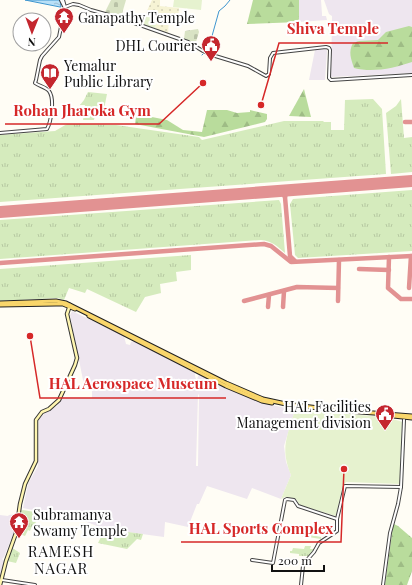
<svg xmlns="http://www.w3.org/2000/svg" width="412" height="585" font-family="'Playfair Display',serif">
  <defs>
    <pattern id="farmland-dots" width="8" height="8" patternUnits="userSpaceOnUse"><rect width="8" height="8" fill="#f6f3d4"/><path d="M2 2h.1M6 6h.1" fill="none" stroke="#d2cfb5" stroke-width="1.8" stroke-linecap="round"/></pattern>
    <pattern id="grass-tufts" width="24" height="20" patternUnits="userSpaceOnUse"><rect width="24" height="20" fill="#d5ebbd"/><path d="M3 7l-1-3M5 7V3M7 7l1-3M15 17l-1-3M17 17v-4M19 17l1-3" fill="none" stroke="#b6c8a1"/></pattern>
    <pattern id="forest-firs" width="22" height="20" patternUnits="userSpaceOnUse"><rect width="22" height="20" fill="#b9dc9c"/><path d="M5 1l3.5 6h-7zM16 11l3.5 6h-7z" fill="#9ebc85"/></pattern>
    <pattern id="cemetery-stones" width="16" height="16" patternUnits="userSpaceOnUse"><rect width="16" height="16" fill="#d9e3c4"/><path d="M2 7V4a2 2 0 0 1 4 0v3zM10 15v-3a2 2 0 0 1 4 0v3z" fill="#b9c2a7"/></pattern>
    <pattern id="water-ripples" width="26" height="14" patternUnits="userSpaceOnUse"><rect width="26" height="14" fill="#b9e0f7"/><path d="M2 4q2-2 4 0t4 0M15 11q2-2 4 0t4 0" fill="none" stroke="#9ebfd3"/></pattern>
  </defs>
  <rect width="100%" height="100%" fill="#fffdf5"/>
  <g fill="#eee6ef" fill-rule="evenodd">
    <polygon points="299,0 321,0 322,14 322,16 326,16 327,20 299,22"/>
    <polygon points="324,0 412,0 412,73 331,77 332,16 329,14"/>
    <polygon points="326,49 327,51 325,80 309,80 315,50"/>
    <path d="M72,311l52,25 2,8 4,1 1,-3 4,-1 60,31v4l1,3h1l2,-5 15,8 49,21 32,7 -11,36 2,16 5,13 -10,24 -29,-11 -5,11 -40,-13 -8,18h-2l-9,23 -23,-5 -1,15 -59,-8 -47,-18 -6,3 -29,-6 5,-24 10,-18 1,-47 6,-6 12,-7 6,-9 29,1v-12l-8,-1 -14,-70zM198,394l1,1 -1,71h-2z"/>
    <polygon points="17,514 14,532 4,557 2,559 4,561 0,582 0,515 8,516 9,515"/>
  </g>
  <polygon fill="url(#farmland-dots)" points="152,0 160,0 160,6 179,8 178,19 169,19 168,34 155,28 158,19 145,15"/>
  <g fill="url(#grass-tufts)">
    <polygon points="88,92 107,94 104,109 97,106 94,120 83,120 85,105 80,105 84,100"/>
    <polygon points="373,99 382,109 386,174 0,202 0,135 55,131 67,124 84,124 116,125 199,137 202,140 284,121 323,121 324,122 331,122 331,130 344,130 345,100"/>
    <polygon points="401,99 404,138 412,137 412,172 391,174 386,113 396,106"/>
    <polygon points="412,190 412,251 298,258 295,255 290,204 293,199"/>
    <path d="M279,200l2,4 4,49c-8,-7 -13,-12 -24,-13l-261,19v-39z"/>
    <polygon points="191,255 191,270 176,272 177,281 160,284 161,293 145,297 136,312 87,289 85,293 69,288 64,300 58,298 0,301 0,269"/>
    <polygon points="23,510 46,514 45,519 36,520 35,526 32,526 30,531 28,530 25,536 17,533 20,511"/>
    <polygon points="297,526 317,528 316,536 321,537 321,539 295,535"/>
    <polygon points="105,529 143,534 141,540 137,539 127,549 98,543"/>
    <polygon points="305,546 311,546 310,549 314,549 310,556 299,556 299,554 290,553 290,551 292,551 293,548 304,549"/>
    <polygon points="11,547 20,553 16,563 7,561"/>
  </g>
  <g fill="url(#forest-firs)">
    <polygon points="253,0 299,0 299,22 247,24"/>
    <path d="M409,26l3,1v35c-18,6 -39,11 -58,6 -3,-9 -6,-16 -1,-25l6,-2 19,-1 8,-8z"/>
    <polygon points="304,89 311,117 289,116"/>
    <polygon points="207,110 227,110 237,113 250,112 250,110 267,114 267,119 265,122 204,137 135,124 136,117 142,115 167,120 183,130 202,132"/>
    <polygon points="394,524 398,526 412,538 412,571 407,585 385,585 393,526"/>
  </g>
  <g fill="url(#cemetery-stones)">
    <polygon points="111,0 126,0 121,17 105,12"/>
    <polygon points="198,29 199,32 195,45 184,39 185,31"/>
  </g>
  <g fill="#e6f2cf">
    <polygon points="174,0 202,0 201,10 173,7"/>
    <polygon points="145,15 158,19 155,28 143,24"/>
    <path d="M295,410l90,7c5,3 12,2 17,5l-2,62 -54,-2 -4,6 -6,28 -37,-11 -2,-5 -12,-3 -4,2 10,-24c-11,-27 -4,-38 4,-65z"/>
  </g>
  <polygon fill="url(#water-ripples)" stroke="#3f96cf" points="25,0 60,0 61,7 60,7"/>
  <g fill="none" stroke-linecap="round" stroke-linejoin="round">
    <g stroke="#3f96cf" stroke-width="1">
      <polyline points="205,50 212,36 219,11 225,6 230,0"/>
      <polyline points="202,55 203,54"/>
    </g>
    <g stroke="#e29292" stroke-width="4.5">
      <polyline points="405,122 412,122"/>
      <polyline points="281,191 285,197 290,256 295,261"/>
      <polyline points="285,197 286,193 289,190"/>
      <polyline points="389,257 388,288 401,299 412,299"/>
      <polyline points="0,263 264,244 271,246 291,262 412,256"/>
      <polyline points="359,269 389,270"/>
      <polyline points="409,288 411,256"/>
      <polyline points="244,301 297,287 338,288"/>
      <polyline points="338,301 339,260"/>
      <polyline points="268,307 269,295"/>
      <polyline points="283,307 284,291"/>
    </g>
    <polyline stroke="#e29292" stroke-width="12" points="0,212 412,181"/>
    <defs>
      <g id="tertiary">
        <polyline points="61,0 64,6"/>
        <polyline points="65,7 73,4 79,5 91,10 123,19 188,42 203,51 212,55 248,66 266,76 269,74 270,58 273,53 326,47 329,48 330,50 329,78 331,80 412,75"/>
        <path d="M0,133l47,-4c4,-7 8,-30 2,-38 -3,-4 -10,-5 -14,-8l1,-3 4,-20 2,-4 17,-19 6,-30 -2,-7"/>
        <polyline points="252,560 273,563 285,500 287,499 294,500 298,506 337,519"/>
        <polyline points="2,580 35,585"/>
        <polyline points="301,585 303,566 306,561 314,552 319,543 337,531 337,519 345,486 401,487"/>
        <polyline points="383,585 390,533 398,504 401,487 404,420"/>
      </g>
      <polyline id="secondary" points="0,585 6,561 16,533 20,504 25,484 36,461 36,420 42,412 49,409 59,400 75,365 77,358 67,314 70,305"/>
      <g id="primary">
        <polyline points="0,303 56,301 66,303 226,383 263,399 286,404 335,410 412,416"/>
        <polyline points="0,305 56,304 63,304 75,309"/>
        <polyline points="89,316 226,386 262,401 272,403"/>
        <polyline points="384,415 412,418"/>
      </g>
    </defs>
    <use href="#tertiary" stroke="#444" stroke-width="4"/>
    <use href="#secondary" stroke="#333" stroke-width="4.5"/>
    <use href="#primary" stroke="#222" stroke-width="5"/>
    <use href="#tertiary" stroke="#fff" stroke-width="2"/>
    <use href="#secondary" stroke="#fff6b0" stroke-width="2.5"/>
    <use href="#primary" stroke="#f9d66b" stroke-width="3"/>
  </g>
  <defs>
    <symbol id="temple-pin" viewBox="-11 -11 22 30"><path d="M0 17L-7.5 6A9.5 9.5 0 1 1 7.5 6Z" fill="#c4262e" stroke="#fff"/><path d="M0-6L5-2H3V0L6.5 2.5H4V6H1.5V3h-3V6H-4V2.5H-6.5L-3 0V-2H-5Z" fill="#fff"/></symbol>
    <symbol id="civic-pin" viewBox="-11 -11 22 30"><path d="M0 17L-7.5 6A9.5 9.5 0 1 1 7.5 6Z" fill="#c4262e" stroke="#fff"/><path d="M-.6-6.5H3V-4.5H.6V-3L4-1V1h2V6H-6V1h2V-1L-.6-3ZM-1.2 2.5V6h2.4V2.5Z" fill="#fff"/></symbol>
    <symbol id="library-pin" viewBox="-11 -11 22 30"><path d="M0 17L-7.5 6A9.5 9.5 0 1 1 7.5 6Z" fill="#c4262e" stroke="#fff"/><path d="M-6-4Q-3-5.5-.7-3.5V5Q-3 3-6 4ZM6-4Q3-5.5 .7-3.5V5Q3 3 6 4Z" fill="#fff"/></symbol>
  </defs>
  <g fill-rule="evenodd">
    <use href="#temple-pin" x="53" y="6" width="22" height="30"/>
    <use href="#civic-pin" x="200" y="34" width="22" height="30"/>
    <use href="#library-pin" x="39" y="62" width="22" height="30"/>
    <use href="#civic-pin" x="374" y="403" width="22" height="30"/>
    <use href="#temple-pin" x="8" y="511" width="22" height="30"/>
  </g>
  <g text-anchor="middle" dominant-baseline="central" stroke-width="4" stroke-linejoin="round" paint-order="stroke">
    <g font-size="14" fill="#111" stroke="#fff" text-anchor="start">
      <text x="78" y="17">Ganapathy Temple</text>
      <text x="197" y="45" text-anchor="end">DHL Courier</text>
      <text x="64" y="65">Yemalur<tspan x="64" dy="16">Public Library</tspan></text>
      <text x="371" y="406" text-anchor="end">HAL Facilities<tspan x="371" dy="16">Management division</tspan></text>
      <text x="33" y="514">Subramanya<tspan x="33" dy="16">Swamy Temple</tspan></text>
    </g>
    <g font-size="15" letter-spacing="1" fill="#111" stroke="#fff">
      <text x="61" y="551">RAMESH<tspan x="61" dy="17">NAGAR</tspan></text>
    </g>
  </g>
  <path fill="none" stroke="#d62828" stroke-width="1.5" d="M261 105L279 43H388M203 83L159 124H5M30 336L40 398H226M344 469L341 542H181"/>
  <g fill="#d62828" stroke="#fff" stroke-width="1.5">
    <circle cx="261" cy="105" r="4"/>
    <circle cx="203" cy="83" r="4"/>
    <circle cx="30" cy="336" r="4"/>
    <circle cx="344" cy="469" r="4"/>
  </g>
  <g font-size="15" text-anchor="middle" font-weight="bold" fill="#d62828" stroke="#fff" stroke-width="4" stroke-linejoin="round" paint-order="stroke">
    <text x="333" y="34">Shiva Temple</text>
    <text x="82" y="116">Rohan Jharoka Gym</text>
    <text x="133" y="389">HAL Aerospace Museum</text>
    <text x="261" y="534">HAL Sports Complex</text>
  </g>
  <g transform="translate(32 32) rotate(181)"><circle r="19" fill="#ffffff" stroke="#a0a0a0"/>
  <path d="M0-3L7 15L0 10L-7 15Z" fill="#c4262e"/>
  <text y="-6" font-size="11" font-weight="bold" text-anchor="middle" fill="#111111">N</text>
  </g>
  <path d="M272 565v6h52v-6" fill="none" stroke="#111111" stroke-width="2"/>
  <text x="278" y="565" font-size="12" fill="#111111" stroke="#ffffff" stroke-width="3" paint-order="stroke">200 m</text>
</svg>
